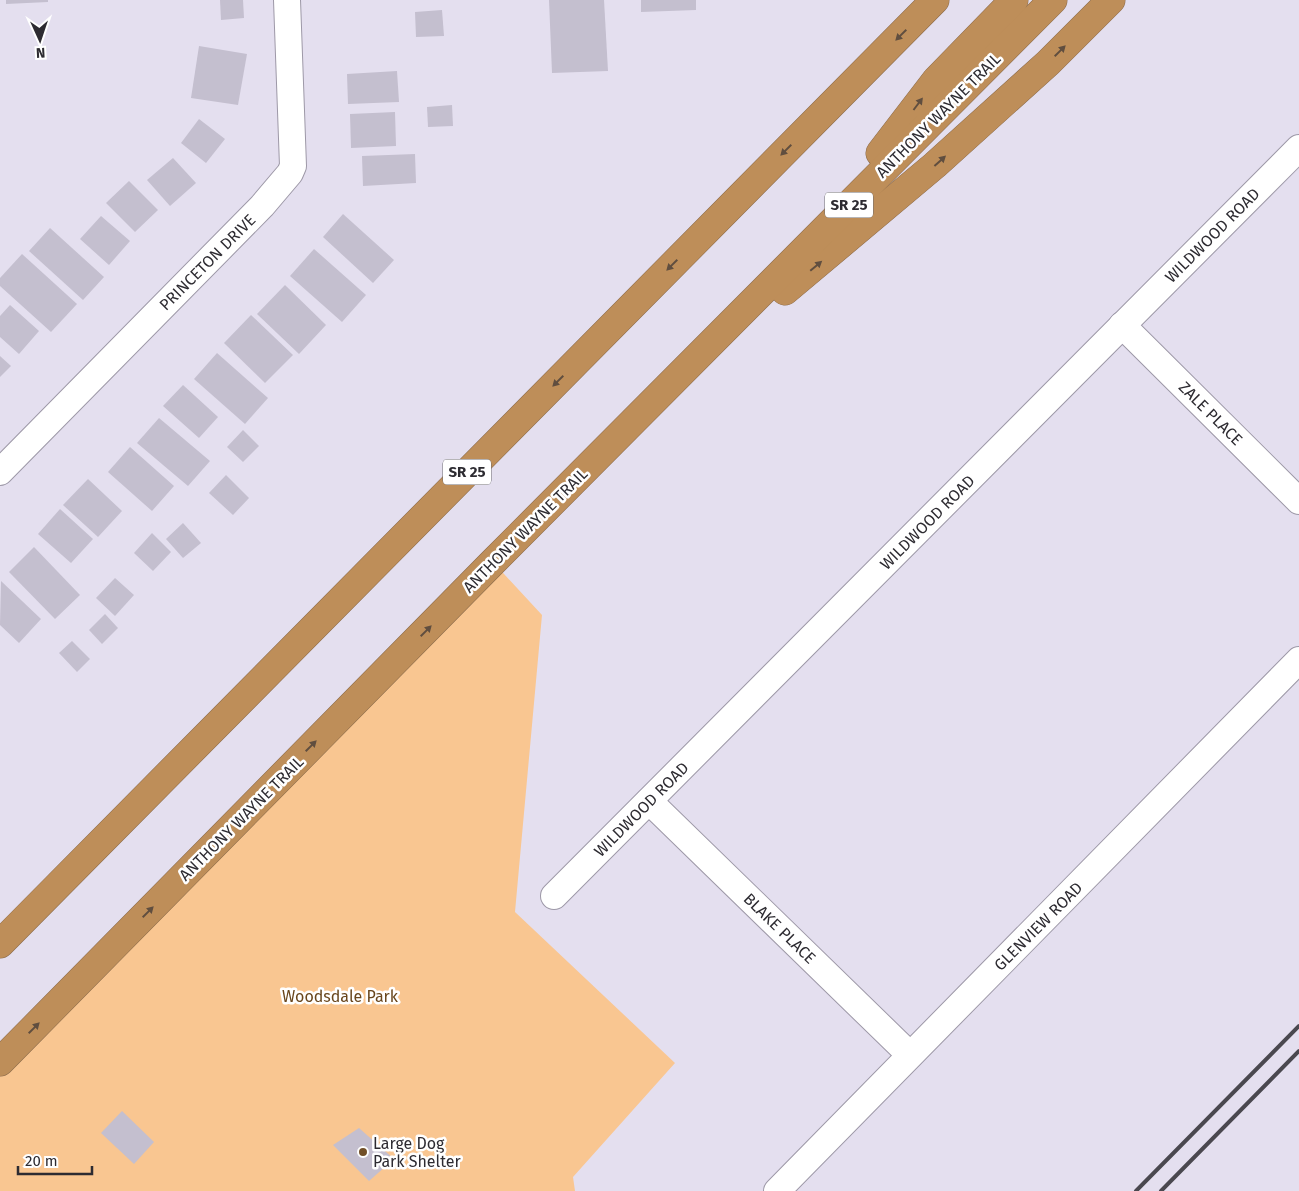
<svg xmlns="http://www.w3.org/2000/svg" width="1299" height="1191" font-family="'Fira Sans',sans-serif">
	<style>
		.green { fill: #f9c691 }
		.building { fill: #c4bfcf }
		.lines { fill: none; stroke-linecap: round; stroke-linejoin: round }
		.minor-casing { stroke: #9d98a7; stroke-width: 28 }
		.highway-casing { stroke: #8b6b4b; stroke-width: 29 }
		.minor { stroke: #fff; stroke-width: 26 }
		.highway { stroke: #be8e59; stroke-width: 28 }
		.rail { stroke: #4a484f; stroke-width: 4 }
		.oneway { fill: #604e3f }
		.poi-dot { fill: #714f27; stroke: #fff; stroke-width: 2 }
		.labels { text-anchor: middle; stroke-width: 5; stroke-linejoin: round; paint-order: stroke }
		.shield { fill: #fff; stroke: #6c6b6f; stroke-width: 1 }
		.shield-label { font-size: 15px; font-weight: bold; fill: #2d2b31 }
		.street-label { font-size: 16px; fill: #2d2b31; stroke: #fff }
		.park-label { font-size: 16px; fill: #69461c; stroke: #fff }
		.poi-label { font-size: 16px; fill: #2d2b31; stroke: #fff; text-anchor: start }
	</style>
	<rect width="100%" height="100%" fill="#e4dfef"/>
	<polygon class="green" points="493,562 542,615 515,912 675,1063 573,1177 575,1191 0,1191 0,1061"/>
	<g class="building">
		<polygon points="6,0 48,0 48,2 6,4"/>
		<polygon points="220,0 243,0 244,18 221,20"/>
		<polygon points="549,0 604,0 608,71 552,73"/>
		<polygon points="641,0 696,0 696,10 641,12"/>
		<polygon points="442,10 444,36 416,37 415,12"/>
		<polygon points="199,46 247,54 238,105 191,98"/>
		<polygon points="397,71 399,102 348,104 347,74"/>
		<polygon points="452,105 453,126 428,127 427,107"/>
		<polygon points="395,112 396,146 351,148 350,114"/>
		<polygon points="199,119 225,139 206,163 181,143"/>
		<polygon points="415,154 416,183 363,186 362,156"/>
		<polygon points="173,158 196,183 170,206 147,180"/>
		<polygon points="129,181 158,210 135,232 106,203"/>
		<polygon points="343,214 394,260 373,283 323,237"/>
		<polygon points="101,216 130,241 109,265 80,239"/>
		<polygon points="50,228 104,277 83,300 29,251"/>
		<polygon points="314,249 366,295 342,322 290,276"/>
		<polygon points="22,254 77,304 51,332 0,286 0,278"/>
		<polygon points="285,285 326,325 299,354 257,314"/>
		<polygon points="10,305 39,331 19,354 0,337 0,316"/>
		<polygon points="251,315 293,355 265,383 224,343"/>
		<polygon points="217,353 268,398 245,424 194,379"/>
		<polygon points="0,356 11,366 0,377"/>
		<polygon points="183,385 218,417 199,438 163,406"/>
		<polygon points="159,418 210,461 188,486 137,443"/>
		<polygon points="243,430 259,446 243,462 227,447"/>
		<polygon points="130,447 174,486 152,511 108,472"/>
		<polygon points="226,475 249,498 233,515 209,493"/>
		<polygon points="88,479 122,511 98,537 63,505"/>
		<polygon points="60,509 93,539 71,563 38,534"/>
		<polygon points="183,523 201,543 183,558 166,539"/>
		<polygon points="152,533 171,552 153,571 134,553"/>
		<polygon points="34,547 80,595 55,619 9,572"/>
		<polygon points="115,578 134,595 115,616 96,598"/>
		<polygon points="1,581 41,619 19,643 0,625"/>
		<polygon points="105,614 118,628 102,644 89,630"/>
		<polygon points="72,641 90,659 77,672 59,653"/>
		<polygon points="122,1111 154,1142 134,1164 101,1133"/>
		<polygon points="359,1128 394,1159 369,1181 333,1145"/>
	</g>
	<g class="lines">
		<g class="minor-casing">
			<g id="minor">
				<polyline points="1122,325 1299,501"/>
				<polyline points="0,472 262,206 290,173 293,166 287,0"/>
				<polyline points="649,801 910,1055"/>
				<polyline points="554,896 1299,148"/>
				<polyline points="777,1191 1299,660"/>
			</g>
		</g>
		<g class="highway-casing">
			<g id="highway">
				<polyline points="880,153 936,80 1014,0"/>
				<polyline points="785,291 935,165 1048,63 1111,0"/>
				<polyline points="0,944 935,0"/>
				<polyline points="0,1062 493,562 1053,0"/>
			</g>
		</g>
		<use href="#minor" class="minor"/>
		<use href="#highway" class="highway"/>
		<g class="rail">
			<polyline points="1136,1191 1299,1026"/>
			<polyline points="1161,1191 1299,1051"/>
		</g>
	</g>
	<defs><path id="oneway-solid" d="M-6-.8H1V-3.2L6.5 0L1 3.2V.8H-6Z" transform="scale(1.25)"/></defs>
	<g class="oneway">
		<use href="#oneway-solid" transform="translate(901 35) rotate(135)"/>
		<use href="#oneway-solid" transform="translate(1060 51) rotate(-45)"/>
		<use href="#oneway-solid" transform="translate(918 104) rotate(-53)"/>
		<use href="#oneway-solid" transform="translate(786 150) rotate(135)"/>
		<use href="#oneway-solid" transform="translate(940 161) rotate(-42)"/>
		<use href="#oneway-solid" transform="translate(672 265) rotate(135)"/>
		<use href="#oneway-solid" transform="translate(816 266) rotate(-40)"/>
		<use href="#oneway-solid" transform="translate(558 381) rotate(135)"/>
		<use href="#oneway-solid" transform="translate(426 631) rotate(-45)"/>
		<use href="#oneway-solid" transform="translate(311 746) rotate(-45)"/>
		<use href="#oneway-solid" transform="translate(148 912) rotate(-45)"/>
		<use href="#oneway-solid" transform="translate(34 1028) rotate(-45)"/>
	</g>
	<circle class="poi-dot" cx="363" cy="1152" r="5"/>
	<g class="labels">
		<g class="shield">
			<rect x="825" y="192.5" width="48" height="25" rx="4"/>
			<rect x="443" y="459.5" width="48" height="25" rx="4"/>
		</g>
		<g class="shield-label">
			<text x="849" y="210">SR 25</text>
			<text x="467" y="477">SR 25</text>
		</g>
		<g class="street-label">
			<text transform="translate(938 115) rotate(-45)" y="6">ANTHONY WAYNE TRAIL</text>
			<text transform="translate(1212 235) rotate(-45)" y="6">WILDWOOD ROAD</text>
			<text transform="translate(207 262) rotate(-45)" y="6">PRINCETON DRIVE</text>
			<text transform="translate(1211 413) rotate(45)" y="6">ZALE PLACE</text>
			<text transform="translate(927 522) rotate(-45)" y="6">WILDWOOD ROAD</text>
			<text transform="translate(525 530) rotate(-45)" y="6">ANTHONY WAYNE TRAIL</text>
			<text transform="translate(641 809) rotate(-45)" y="6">WILDWOOD ROAD</text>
			<text transform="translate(241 818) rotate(-45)" y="6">ANTHONY WAYNE TRAIL</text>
			<text transform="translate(1038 926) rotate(-45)" y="6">GLENVIEW ROAD</text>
			<text transform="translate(780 928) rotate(44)" y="6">BLAKE PLACE</text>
		</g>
		<g class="park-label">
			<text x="340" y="1002">Woodsdale Park</text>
		</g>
		<g class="poi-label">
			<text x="373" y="1149">Large Dog<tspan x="373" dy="18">Park Shelter</tspan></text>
		</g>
	</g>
	<g transform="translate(40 40) rotate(177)" stroke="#ffffff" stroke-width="4" paint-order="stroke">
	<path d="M0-4L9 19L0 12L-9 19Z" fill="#2d2b31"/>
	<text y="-8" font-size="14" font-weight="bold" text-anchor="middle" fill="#2d2b31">N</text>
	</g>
	<path d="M18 1166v8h74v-8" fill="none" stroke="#2d2b31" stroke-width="2.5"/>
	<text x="25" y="1166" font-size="15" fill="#2d2b31" stroke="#ffffff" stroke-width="4" paint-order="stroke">20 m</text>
</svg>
